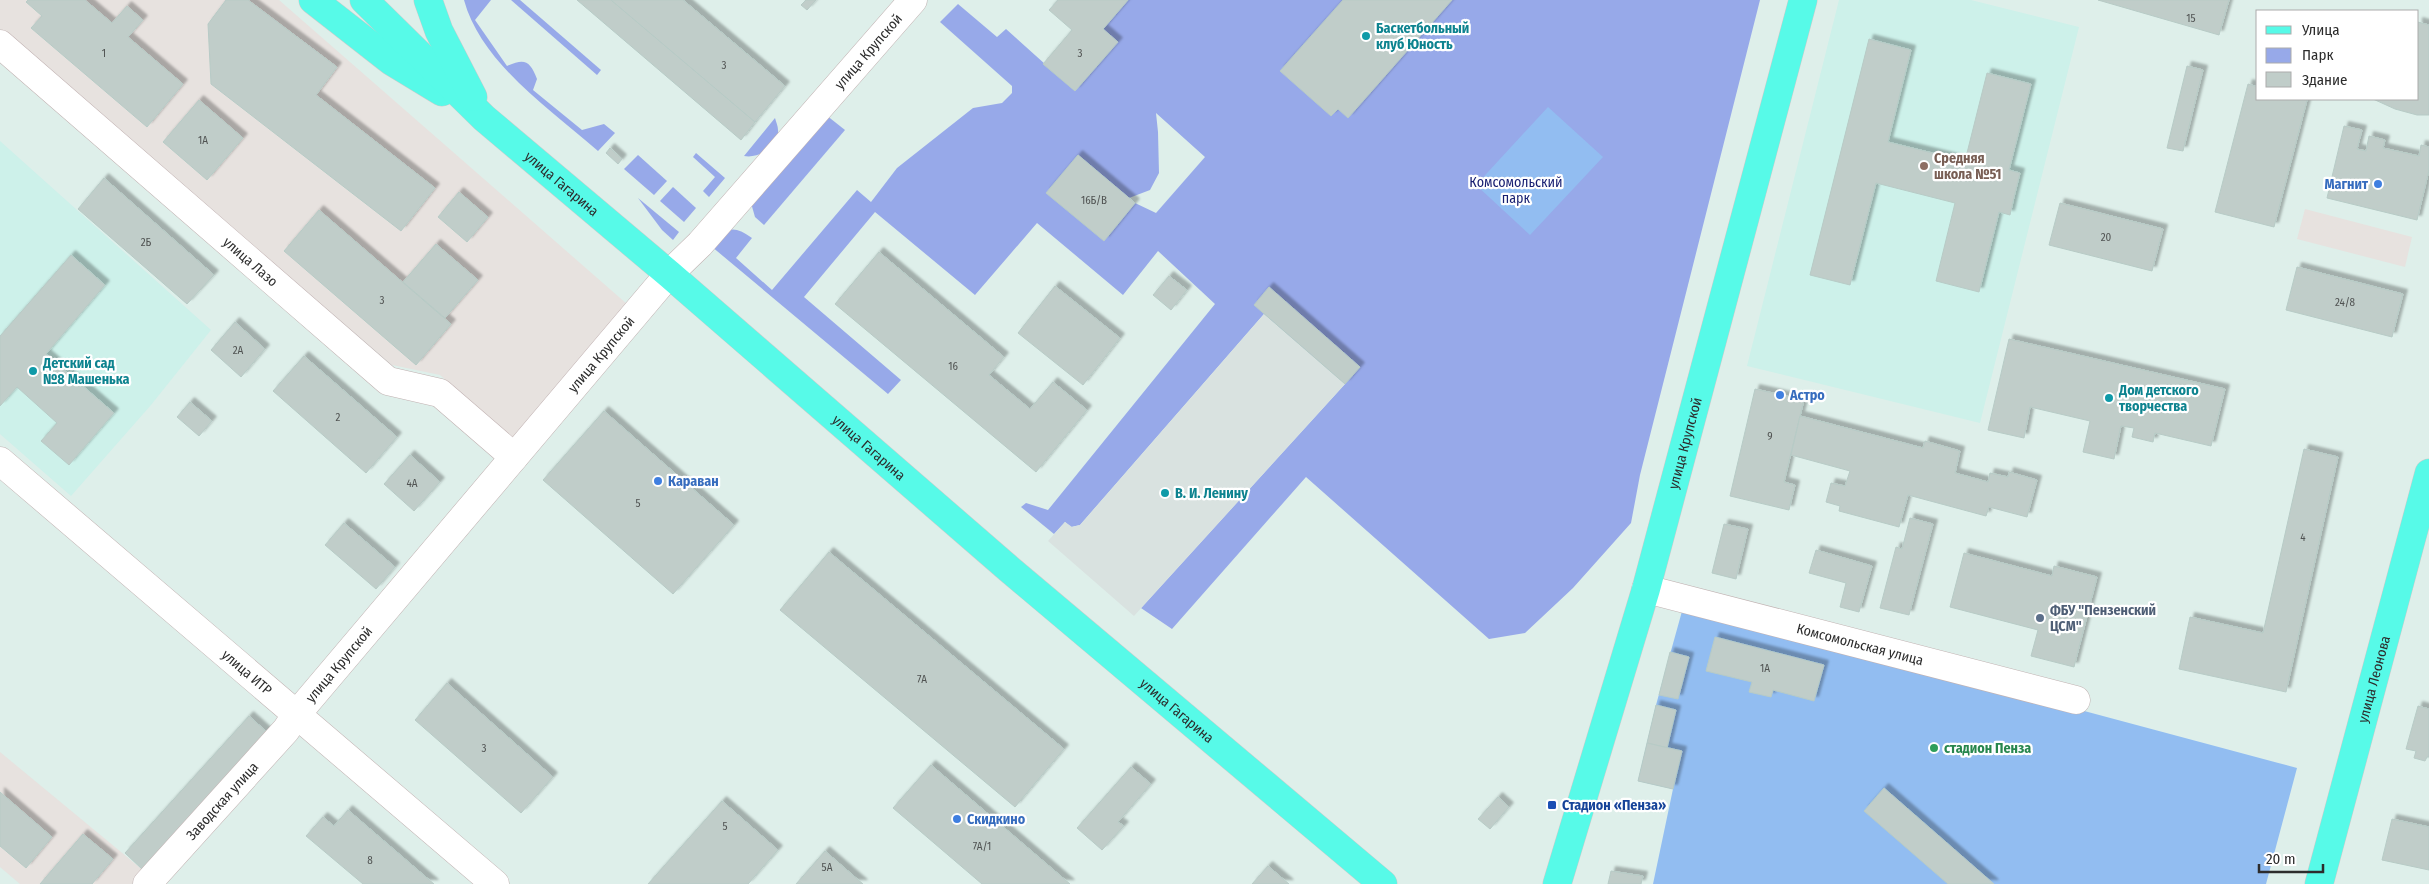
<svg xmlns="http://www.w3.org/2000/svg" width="2429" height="884" font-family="'Fira Sans Condensed',sans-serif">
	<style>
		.industrial { fill: #e7e2df }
		.education { fill: #cdf1ea }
		.green { fill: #97a9e9; fill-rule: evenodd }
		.pitch { fill: #92bdf1 }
		.plaza { fill: #d9e2e0 }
		.building { fill: #c0cdc9; stroke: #b7cbc6; filter: url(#shadow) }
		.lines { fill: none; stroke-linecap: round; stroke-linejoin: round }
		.minor-casing { stroke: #c1b2b2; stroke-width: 29 }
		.major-casing { stroke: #ccc; stroke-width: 29 }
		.minor { stroke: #fff; stroke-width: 28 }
		.major { stroke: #57fae8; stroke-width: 28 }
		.culture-dot { fill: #0f9aa8; stroke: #fff; stroke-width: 2 }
		.education-dot { fill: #8d6e63; stroke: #fff; stroke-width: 2 }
		.shop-dot { fill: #3f7fe0; stroke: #fff; stroke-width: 2 }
		.service-dot { fill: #5c6f8a; stroke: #fff; stroke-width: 2 }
		.leisure-dot { fill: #2e9e5b; stroke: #fff; stroke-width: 2 }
		.transit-dot { fill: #1a4fb4; stroke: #fff; stroke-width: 2 }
		.labels { text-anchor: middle; stroke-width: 4.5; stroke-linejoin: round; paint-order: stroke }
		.number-label { font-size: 11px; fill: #515453 }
		.culture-label { font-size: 14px; font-weight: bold; fill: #0d838f; stroke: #fff; text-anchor: start }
		.street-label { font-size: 14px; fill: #2c2c2c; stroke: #fff }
		.education-label { font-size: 14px; font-weight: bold; fill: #785e54; stroke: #fff; text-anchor: start }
		.park-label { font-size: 14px; fill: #161d70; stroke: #fff }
		.shop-label { font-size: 14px; font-weight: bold; fill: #366cbe; stroke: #fff; text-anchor: start }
		.service-label { font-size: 14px; font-weight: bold; fill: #4e5e75; stroke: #fff; text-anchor: start }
		.leisure-label { font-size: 14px; font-weight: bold; fill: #27864d; stroke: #fff; text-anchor: start }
		.transit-label { font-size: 14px; font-weight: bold; fill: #164399; stroke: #fff; text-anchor: start }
	</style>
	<defs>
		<filter id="shadow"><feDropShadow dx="4.5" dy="-4.5" stdDeviation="1" flood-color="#0004"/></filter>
	</defs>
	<rect width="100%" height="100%" fill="#deefea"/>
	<g class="industrial">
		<polygon points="0,0 279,0 627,304 512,438 440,375 392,365 0,29"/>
		<polygon points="2305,209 2412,237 2405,267 2297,239"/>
		<polygon points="0,752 144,871 132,884 20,884 0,867"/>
	</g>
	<g class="education">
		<polygon points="1839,0 1971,0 2079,27 1980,423 1747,366"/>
		<polygon points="0,141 211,330 151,405 71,496 0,434"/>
	</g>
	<g class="green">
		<path d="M 464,0 L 491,0 L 475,20 L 507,66 C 525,58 530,61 537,79 L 533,90 L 582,130 L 604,124 L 615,133 L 598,151 C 551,110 481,63 464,0 Z"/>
		<polygon points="511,0 520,0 601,70 597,75"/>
		<path d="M 1128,0 L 1760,0 L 1640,475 L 1631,523 L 1573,588 L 1525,633 L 1489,639 L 1306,477 L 1172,629 L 1141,608 L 1345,384 L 1264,314 L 1080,525 L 1071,527 L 1065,522 L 1054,534 L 1021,507 L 1026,503 L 1048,510 L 1215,304 L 1158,251 L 1123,295 L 1037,223 L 975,295 L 875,212 L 804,297 L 901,380 L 888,394 L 711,246 C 726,228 732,224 752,238 L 736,258 L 772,290 L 857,190 L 871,202 L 897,168 L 973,108 L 1002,103 L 1012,93 L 1012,86 L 940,22 L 958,4 L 997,37 L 1006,29 L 1075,91 L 1117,42 L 1103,29 ZM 1156,113 L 1205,157 L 1156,213 L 1135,203 L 1104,240 L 1047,193 L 1078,155 L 1129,198 L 1150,190 L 1159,173 L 1158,132 Z"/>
		<polygon points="826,115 845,130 764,225 755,217 751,203"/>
		<path d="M 775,118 C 776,122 778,126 778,130 C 780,147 758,159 744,156 Z"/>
		<polygon points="696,153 725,178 709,197 703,191 715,177 693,157"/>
		<polygon points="638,155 667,181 654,195 624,169"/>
		<polygon points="673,187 696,208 684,222 660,201"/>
		<polygon points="638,198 679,232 673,240 662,230"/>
	</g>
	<g class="pitch">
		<polygon points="1548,107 1603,157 1530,235 1476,185"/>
		<polygon points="1684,604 2297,768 2266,884 1653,884 1673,789 1638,781 1656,705"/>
	</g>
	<polygon class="plaza" points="1264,314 1345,384 1134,616 1048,541 1065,522 1072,527 1080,525"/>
	<g class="building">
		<polygon points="28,0 85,0 112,23 127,6 143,20 128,37 183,84 147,127 31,28 42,16 26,2"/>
		<polygon points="226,0 248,0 337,67 316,95 435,188 401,231 211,84 208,24"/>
		<polygon points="577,0 611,0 755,122 741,140"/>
		<polygon points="611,0 683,0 785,86 755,122"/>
		<polygon points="806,0 816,0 807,10 801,5"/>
		<polygon points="1058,0 1128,0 1103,29 1118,42 1075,91 1043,64 1072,30 1049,10"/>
		<polygon points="1343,0 1452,0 1348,118 1338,109 1331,116 1280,71"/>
		<polygon points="2098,0 2229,0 2219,35"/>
		<polygon points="2418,22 2429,25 2429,115 2417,115 2395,109 2373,99 2418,99"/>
		<polygon points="1869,39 1911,50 1888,142 1965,161 1987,73 2031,84 2009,170 2020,173 2014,197 2010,215 1999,212 1979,292 1936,281 1955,203 1876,183 1850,285 1810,275"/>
		<polygon points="2187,66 2203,70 2183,151 2167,148"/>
		<polygon points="2248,84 2258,87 2258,99 2307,100 2274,227 2215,212"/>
		<polygon points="199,100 243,138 207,180 163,142"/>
		<polygon points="2344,126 2362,130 2357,149 2366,151 2369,136 2385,140 2383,148 2419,156 2421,145 2429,147 2429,170 2417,220 2327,198"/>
		<polygon points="610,148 622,159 618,164 606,153"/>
		<polygon points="1078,155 1135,203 1104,241 1046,193"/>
		<polygon points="104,178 214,275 187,304 78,209"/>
		<polygon points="459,192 488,217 467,242 438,217"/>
		<polygon points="2060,203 2163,229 2152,271 2049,245"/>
		<polygon points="319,210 451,324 416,365 284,251"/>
		<polygon points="436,244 478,280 445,318 403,282"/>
		<polygon points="879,252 1004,357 989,375 1030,409 1053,382 1087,410 1036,472 835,304"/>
		<polygon points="71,255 105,285 46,354 114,413 69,465 41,441 57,423 17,387 0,406 0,336"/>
		<polygon points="2297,267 2403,294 2392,337 2286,310"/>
		<polygon points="1169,276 1187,290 1171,310 1153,295"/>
		<polygon points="1055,286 1120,338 1083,385 1018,333"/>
		<polygon points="1269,287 1360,367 1345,384 1254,305"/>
		<polygon points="235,322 265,349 241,377 211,350"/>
		<polygon points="2009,339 2225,389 2211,446 2155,433 2153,442 2132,437 2134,428 2121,426 2114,459 2083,452 2090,421 2030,407 2024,438 1988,430"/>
		<polygon points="304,356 397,437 366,473 273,391"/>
		<polygon points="1755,389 1804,400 1784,482 1795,485 1789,510 1730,496"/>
		<polygon points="190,402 212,421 199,436 177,417"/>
		<polygon points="604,411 734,525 673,594 543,480"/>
		<polygon points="1800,416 1923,448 1925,441 1960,451 1955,473 1988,482 1990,473 2008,477 2009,472 2037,480 2027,517 1989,507 1986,516 1908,495 1899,527 1839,511 1840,506 1826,502 1831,483 1845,486 1850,471 1791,455"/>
		<polygon points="2304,449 2338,457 2286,692 2179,669 2190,617 2263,633"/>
		<polygon points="410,455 440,482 414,511 384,484"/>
		<polygon points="1910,518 1933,524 1909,615 1880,608 1896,547 1902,549"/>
		<polygon points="344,523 395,567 376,589 325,545"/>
		<polygon points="1724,524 1748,529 1736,579 1712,573"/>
		<polygon points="1816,550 1872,566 1859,612 1840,607 1846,583 1809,573"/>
		<polygon points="829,552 1064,749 1015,807 780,610"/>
		<polygon points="1964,553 2052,576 2054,566 2097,577 2074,667 2031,656 2038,630 1950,607"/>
		<polygon points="1715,637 1824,665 1814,701 1773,690 1771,697 1749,692 1752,682 1706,671"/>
		<polygon points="1670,652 1689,657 1678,699 1659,695"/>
		<polygon points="447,683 553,777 521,813 415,720"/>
		<polygon points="1656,705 1676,710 1667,748 1647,743"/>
		<polygon points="2418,706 2429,709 2429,757 2427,757 2425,761 2414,758 2416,751 2406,749"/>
		<polygon points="249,716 268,733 144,871 125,853"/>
		<polygon points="1647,743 1682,751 1673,789 1638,781"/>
		<polygon points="931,765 1070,884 982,884 893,808"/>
		<polygon points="1131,767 1151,784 1118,822 1124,826 1102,850 1077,828"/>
		<polygon points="1884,788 1994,884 1948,884 1864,811"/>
		<polygon points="0,792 52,837 26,868 0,846"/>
		<polygon points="1498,797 1509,807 1490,829 1478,819"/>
		<polygon points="722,801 778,850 748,884 648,884"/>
		<polygon points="348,810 434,884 363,884 306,836 323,817 334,826"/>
		<polygon points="2392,819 2429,827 2429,870 2382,860"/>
		<polygon points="83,834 113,859 92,884 40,884"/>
		<polygon points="825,851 863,884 796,884"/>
		<polygon points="1268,866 1289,884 1252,884"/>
		<polygon points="1611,871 1643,876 1641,884 1608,884"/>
	</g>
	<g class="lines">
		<g class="minor-casing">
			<g id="minor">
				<path id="s1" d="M 0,44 L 388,381 L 440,393 L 514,457"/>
				<path id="s2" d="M 0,461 L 495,884"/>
				<path id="s3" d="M 1646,589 L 2076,700"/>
				<path id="s4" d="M 147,884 L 286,730 L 296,715 L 669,274 L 700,244 L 913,0"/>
			</g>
		</g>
		<g class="major-casing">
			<g id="major">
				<polyline points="313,0 391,61 442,92"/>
				<path id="s5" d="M 364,0 L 484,118 L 669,274 L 1009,569 L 1383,884"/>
				<polyline points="428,0 439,31 473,97"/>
				<path id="s6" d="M 1557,884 L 1646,589 L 1803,0"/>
				<path id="s7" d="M 2319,884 L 2429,473"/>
			</g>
		</g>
		<use href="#minor" class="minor"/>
		<use href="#major" class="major"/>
	</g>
	<g class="culture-dot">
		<circle cx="1366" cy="36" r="5"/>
		<circle cx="33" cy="371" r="5"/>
		<circle cx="2109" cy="398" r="5"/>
		<circle cx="1165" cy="493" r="5"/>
	</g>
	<circle class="education-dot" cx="1924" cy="166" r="5"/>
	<g class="shop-dot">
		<circle cx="2378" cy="184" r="5"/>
		<circle cx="1780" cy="395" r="5"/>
		<circle cx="658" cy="481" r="5"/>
		<circle cx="957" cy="819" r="5"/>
	</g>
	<circle class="service-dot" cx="2040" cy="618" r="5"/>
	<circle class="leisure-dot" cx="1934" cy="748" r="5"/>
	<rect class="transit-dot" x="1547" y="800" width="10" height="10" rx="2.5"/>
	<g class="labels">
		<g class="number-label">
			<text x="2191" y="22">15</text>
			<text x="104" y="57">1</text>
			<text x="1080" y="57">3</text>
			<text x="724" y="69">3</text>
			<text x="203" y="144">1А</text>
			<text x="1094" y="204">16Б/В</text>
			<text x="2106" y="241">20</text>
			<text x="146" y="246">2Б</text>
			<text x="382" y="304">3</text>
			<text x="2345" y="306">24/8</text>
			<text x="238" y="354">2А</text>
			<text x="953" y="370">16</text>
			<text x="338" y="421">2</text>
			<text x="1770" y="440">9</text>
			<text x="412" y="487">4А</text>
			<text x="638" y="507">5</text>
			<text x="2303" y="541">4</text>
			<text x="1765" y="672">1А</text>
			<text x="922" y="683">7А</text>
			<text x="484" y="752">3</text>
			<text x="725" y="830">5</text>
			<text x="982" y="850">7A/1</text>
			<text x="370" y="864">8</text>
			<text x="827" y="871">5А</text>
		</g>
		<g class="culture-label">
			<text x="1376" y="33">Баскетбольный<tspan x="1376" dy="16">клуб Юность</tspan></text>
			<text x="43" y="368">Детский сад<tspan x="43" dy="16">№8 Машенька</tspan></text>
			<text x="2119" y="395">Дом детского<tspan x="2119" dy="16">творчества</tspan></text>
			<text x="1175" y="498">В. И. Ленину</text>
		</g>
		<g class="street-label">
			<text dy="5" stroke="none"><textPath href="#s4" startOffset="1102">улица Крупской</textPath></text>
			<text dy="5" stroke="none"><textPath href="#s5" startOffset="270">улица Гагарина</textPath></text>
			<text dy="5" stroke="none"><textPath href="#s1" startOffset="332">улица Лазо</textPath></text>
			<text dy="5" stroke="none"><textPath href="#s4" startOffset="698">улица Крупской</textPath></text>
			<text dy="5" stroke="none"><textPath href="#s6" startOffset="459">улица Крупской</textPath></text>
			<text dy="5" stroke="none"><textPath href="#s5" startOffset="675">улица Гагарина</textPath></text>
			<text dy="5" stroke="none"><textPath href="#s3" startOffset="221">Комсомольская улица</textPath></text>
			<text dy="5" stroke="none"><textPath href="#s4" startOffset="292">улица Крупской</textPath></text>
			<text dy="5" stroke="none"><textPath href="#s2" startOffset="325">улица ИТР</textPath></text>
			<text dy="5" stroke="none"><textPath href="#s7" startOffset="212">улица Леонова</textPath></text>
			<text dy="5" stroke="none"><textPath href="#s5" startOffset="1080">улица Гагарина</textPath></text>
			<text dy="5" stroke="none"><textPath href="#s4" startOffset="112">Заводская улица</textPath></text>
		</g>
		<g class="education-label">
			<text x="1934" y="163">Средняя<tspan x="1934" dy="16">школа №51</tspan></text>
		</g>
		<g class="park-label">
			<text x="1516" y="187">Комсомольский<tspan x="1516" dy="16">парк</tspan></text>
		</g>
		<g class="shop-label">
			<text x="2368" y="189" text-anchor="end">Магнит</text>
			<text x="1790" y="400">Астро</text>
			<text x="668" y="486">Караван</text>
			<text x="967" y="824">Скидкино</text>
		</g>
		<g class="service-label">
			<text x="2050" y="615">ФБУ "Пензенский<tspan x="2050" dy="16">ЦСМ"</tspan></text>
		</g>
		<g class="leisure-label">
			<text x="1944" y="753">стадион Пенза</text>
		</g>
		<g class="transit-label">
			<text x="1562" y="810">Стадион «Пенза»</text>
		</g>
	</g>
	<rect x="2256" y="10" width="162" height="90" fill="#ffffff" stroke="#ababab"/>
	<rect x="2266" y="26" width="25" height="8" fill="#57fae8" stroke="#ababab"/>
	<text x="2302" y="35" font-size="15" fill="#2c2c2c">Улица</text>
	<rect x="2266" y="48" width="25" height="15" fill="#97a9e9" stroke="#ababab"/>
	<text x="2302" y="60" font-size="15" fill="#2c2c2c">Парк</text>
	<rect x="2266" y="72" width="25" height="15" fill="#c0cdc9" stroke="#ababab"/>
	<text x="2302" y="85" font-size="15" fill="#2c2c2c">Здание</text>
	<path d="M2259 864v8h64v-8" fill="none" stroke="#2c2c2c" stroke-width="2.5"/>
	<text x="2266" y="864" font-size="15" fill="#2c2c2c" stroke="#ffffff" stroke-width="4" paint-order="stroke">20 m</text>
</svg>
